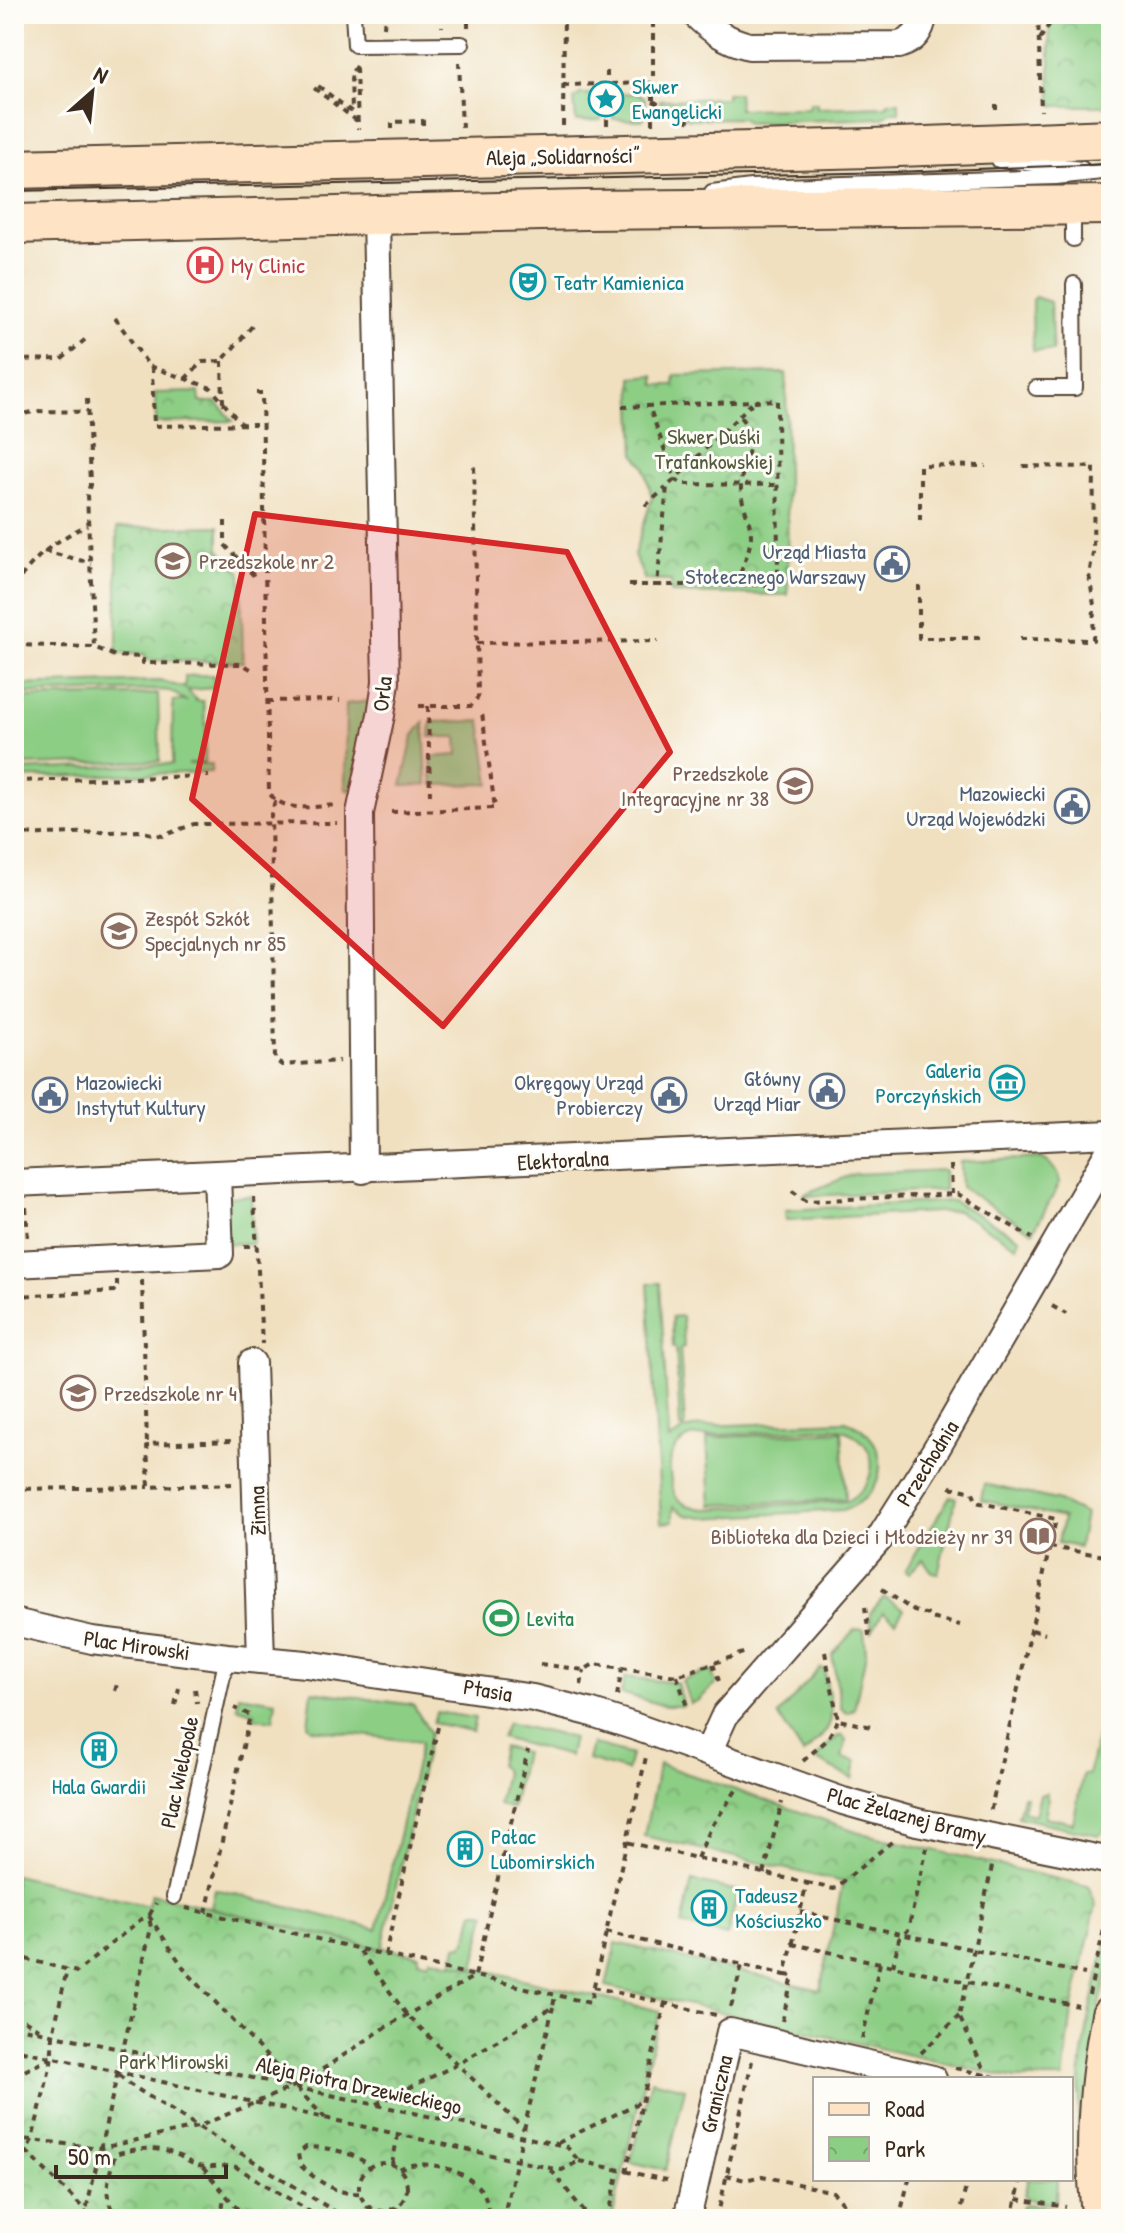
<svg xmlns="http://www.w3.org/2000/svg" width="1125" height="2233" font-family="'Patrick Hand',sans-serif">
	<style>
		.green { fill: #8dce85; stroke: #647c52; stroke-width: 2; fill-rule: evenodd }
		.park { fill: url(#park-crowns); stroke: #647c52; stroke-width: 2 }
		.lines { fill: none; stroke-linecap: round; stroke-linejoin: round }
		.lane-casing { stroke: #564536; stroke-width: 18 }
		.street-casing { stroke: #564536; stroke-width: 30 }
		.secondary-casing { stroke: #564536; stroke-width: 42 }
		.path { stroke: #564536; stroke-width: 4; stroke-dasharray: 6 6; stroke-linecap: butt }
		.lane { stroke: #fff; stroke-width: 14 }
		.street { stroke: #fff; stroke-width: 26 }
		.secondary { stroke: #fee4c5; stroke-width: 38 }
		.tram { stroke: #3b2a1e; stroke-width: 2 }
		.marked { fill: #d62828; fill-opacity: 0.2; stroke: #d62828; stroke-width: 6; stroke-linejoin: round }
		.labels { text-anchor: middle; stroke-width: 6; stroke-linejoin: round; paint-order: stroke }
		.culture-label { font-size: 22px; fill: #0d838f; stroke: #fdfcf7; text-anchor: start }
		.street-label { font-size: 22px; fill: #3b2a1e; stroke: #fdfcf7 }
		.health-label { font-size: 22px; fill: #be3a42; stroke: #fdfcf7; text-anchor: start }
		.park-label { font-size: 22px; fill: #545b3d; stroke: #fdfcf7 }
		.service-label { font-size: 22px; fill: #4e5e75; stroke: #fdfcf7; text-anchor: end }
		.education-label { font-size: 22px; fill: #785e54; stroke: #fdfcf7; text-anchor: start }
		.leisure-label { font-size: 22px; fill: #27864d; stroke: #fdfcf7; text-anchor: start }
	</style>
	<defs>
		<pattern id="park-crowns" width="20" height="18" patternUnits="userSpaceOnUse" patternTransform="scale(2)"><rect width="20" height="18" fill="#8dce85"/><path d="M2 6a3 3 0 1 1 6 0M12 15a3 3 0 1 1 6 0" fill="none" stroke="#74a76c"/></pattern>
	</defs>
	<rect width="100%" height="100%" fill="#fdfcf7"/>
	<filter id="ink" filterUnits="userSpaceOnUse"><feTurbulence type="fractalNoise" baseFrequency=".0125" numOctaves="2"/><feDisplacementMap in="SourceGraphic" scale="16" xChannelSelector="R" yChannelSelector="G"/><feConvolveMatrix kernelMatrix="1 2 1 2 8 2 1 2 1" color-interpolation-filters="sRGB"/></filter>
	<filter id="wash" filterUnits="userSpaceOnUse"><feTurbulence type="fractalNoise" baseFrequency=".006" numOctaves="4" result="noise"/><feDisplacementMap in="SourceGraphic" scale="32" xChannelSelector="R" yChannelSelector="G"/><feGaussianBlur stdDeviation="1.8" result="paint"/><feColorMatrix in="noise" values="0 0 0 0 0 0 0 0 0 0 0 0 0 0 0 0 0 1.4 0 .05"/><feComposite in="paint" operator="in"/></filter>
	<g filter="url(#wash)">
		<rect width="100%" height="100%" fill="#f0e0c0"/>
		<g class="green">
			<polygon points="617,93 639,94 645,98 645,117 642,120 613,119 613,99"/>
			<polygon points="726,93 738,93 739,109 809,108 810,103 817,103 817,108 887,106 888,102 899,102 899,112 891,112 882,118 747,123 742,118 689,119 660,103 660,100 726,98"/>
			<polygon points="580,94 598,94 601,98 601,120 576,121 574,99"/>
			<polygon points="1035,297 1050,302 1053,351 1033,351 1032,300"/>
			<polygon points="213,675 214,688 187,690 197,701 203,701 206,727 205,762 188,764 212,764 211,772 14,778 14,735 16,770 172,764 173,701 186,701 170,691 159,690 14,694 14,685 160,681 185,688 185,676"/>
			<polygon points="158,694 160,761 24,765 23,698"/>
			<polygon points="372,701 350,791 345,789 346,704"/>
			<polygon points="1111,718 1111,773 1104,773 1099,719"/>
			<polygon points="481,721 490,784 433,785 431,757 458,755 457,737 430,737 431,722"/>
			<polygon points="424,722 427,785 402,786 413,737"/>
			<path d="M 1040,1158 C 1050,1161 1058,1172 1060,1183 L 1033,1232 L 961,1187 L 960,1162 Z"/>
			<polygon points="944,1170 944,1190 805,1196 804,1194 854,1174"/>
			<polygon points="251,1196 253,1243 226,1244 224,1197"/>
			<polygon points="953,1201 1020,1238 1017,1246 957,1211 786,1220 785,1210"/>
			<path d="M 648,1283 L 660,1283 L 669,1440 L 684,1430 L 701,1426 L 846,1421 C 894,1438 890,1496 843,1510 L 703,1518 L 686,1515 L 673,1507 L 673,1522 L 661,1523 ZM 833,1428 C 876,1433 886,1479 848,1501 L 705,1509 C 678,1506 672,1498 670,1473 C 669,1454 673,1446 690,1437 Z"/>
			<polygon points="682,1316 684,1347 680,1348 685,1427 680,1428 676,1348 673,1347 672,1317"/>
			<polygon points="842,1431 846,1499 711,1505 707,1438"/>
			<polygon points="984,1484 1056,1500 1085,1514 1079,1547 1058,1543 1063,1518 981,1500"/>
			<polygon points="950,1496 956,1498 938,1573 932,1572 923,1559 909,1573 905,1571"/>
			<polygon points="884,1597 904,1609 896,1621 883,1612 872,1631 870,1613"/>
			<polygon points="862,1629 864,1630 866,1653 854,1710 846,1713 841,1708 832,1655 854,1630"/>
			<path d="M 820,1668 L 824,1669 C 832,1715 842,1722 803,1754 L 778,1715 Z"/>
			<polygon points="708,1671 712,1672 716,1684 699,1700 690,1704 682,1680"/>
			<polygon points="1111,1673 1111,1806 1106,1830 1098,1835 1018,1817 1023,1796 1026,1797 1023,1812 1035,1815 1040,1795 1046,1793 1048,1800 1045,1817 1073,1823 1083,1774 1088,1775"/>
			<polygon points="625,1677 677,1683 683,1706 665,1706 621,1693"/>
			<polygon points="312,1691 413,1705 430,1733 382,1949 211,1908 215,1889 377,1929 421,1742 312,1729 308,1725"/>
			<polygon points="239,1695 276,1701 273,1720 254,1718 255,1713 237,1707"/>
			<polygon points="436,1712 475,1718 472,1731 433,1723"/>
			<polygon points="507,1723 573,1738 569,1756 501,1738"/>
			<path d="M 839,1736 L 843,1736 L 846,1741 L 842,1758 L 856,1761 L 853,1779 L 815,1759 C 823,1752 830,1740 839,1736 Z"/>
			<polygon points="592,1744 631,1755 627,1771 588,1760"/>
			<polygon points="503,1747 524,1752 512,1808 498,1805 505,1772 499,1765"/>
			<polygon points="692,1881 738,1891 727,1936 682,1925"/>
			<polygon points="474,1911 486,1913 474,1968 453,1963 457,1946 463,1945 467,1940"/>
			<path d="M 1111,1923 L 1111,1959 L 1100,2004 L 1087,2219 L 1080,2219 C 1078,2169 1076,2119 1081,2070 C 1087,2020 1099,1972 1111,1923 Z"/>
			<polygon points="651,2080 685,2088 666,2170 630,2162"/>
			<polygon points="1028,2179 1057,2179 1056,2200 1053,2203 1028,2199 1024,2196"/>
			<path d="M 1026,2204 C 1040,2206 1058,2204 1062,2219 L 1020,2219 L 1022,2206 Z"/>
		</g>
		<g class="park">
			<polygon points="1049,14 1111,14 1111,106 1055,106 1051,104"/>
			<polygon points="786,373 788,595 671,593 671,581 645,580 634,555 652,498 644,466 635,454 632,377 654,375 655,385 674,385 675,375"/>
			<polygon points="199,392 200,402 217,402 233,421 156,423 155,393"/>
			<polygon points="219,526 219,549 241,573 243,662 146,660 145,654 117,654 117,528"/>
			<polygon points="659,1764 865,1834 1088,1886 1096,1905 1072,2011 1063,2079 1015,2079 606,1986 616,1943 820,1990 843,1882 644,1836"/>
			<polygon points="14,1875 148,1906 151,1894 381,1949 382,1947 419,1955 418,1960 429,1963 431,1958 660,2011 612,2219 14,2219 14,2167 17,2152 14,2151"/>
		</g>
	</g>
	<g filter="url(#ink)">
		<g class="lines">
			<g class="lane-casing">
				<g id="lane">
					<polyline points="353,14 355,45 462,44"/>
					<polyline points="999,160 1082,169"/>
					<polyline points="712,192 751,187 1056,177 1111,171"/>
					<polyline points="1073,208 1073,239"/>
					<polyline points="1036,388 1075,388 1074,284"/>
					<polyline points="174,1897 227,1657"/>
				</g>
			</g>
			<g class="street-casing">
				<g id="street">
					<path d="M 695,14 C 712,31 726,40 749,46 L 899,45 C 915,40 921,31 924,14"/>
					<polyline points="363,1170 360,813 381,715 386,682 376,216"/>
					<polyline points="14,1183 1111,1134"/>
					<polyline points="14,1264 220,1254 217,1175"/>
					<polyline points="252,1363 261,1660"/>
					<polyline points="14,1622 92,1640 227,1657 306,1664 533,1698 589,1712 636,1727 843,1801 917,1822 1111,1861"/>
					<polyline points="708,1752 725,1715 880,1538 935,1451 1111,1148"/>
					<polyline points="687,2219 730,2032 933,2079"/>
				</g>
			</g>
			<g class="secondary-casing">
				<g id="secondary">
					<polyline points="14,169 871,148 1111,139"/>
					<polyline points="14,224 585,210 1111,205"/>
					<path d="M 1102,2219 C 1092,2151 1098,2082 1111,2015"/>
				</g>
			</g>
			<g class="path">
				<polyline points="442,14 442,27"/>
				<polyline points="1038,14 1041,111"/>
				<polyline points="384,27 385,14"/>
				<polyline points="468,27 468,14"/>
				<polyline points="1040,39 1056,14"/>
				<polyline points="459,62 462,128"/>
				<polyline points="356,66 351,74 352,112 317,85 314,88 357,121"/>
				<polyline points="356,68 358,129"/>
				<polyline points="563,85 652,83"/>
				<polyline points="653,101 690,122"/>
				<polyline points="996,104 996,114"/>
				<polyline points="653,124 653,14"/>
				<polyline points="607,125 607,69"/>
				<polyline points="563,126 564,14"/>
				<polyline points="392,129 392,122 423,121 423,128"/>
				<polyline points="115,318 149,366 211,388 242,425"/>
				<polyline points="14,360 62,359 87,338"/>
				<polyline points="222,361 223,403"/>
				<polyline points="152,367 154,426 256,424"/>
				<polyline points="185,379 202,362 222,361 254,324"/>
				<path d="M 256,393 L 262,393 L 269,793 C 285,814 315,806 338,805"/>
				<polyline points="87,399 90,485 87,495 94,647"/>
				<polyline points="752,403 675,479 681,484 778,485"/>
				<polyline points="622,407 777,400 778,585 657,585 667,487 675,479 649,406"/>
				<polyline points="14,416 37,411 88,412"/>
				<polyline points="645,506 666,488"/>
				<polyline points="920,520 920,465 986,466"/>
				<polyline points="225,521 225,545 257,579"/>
				<polyline points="44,551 91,563"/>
				<path d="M 737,584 C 741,569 750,552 751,536 C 751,519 740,503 741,486 C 741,457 763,441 739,416"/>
				<polyline points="629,585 657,585"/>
				<polyline points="919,585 919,638 985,638"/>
				<path d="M 14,587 C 33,557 55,541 87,525"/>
				<polyline points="1020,639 1093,640 1094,605 1089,575 1093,553 1094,467 1020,466"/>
				<polyline points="477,643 658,641"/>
				<polyline points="14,645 94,647 115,656 143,657 143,663 242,664 254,671"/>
				<polyline points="267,701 340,700"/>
				<polyline points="419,706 471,706 478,697 474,466"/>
				<polyline points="428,706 430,795"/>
				<polyline points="14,781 209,776"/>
				<polyline points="275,801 271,814 275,1060 282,1065 340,1061"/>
				<polyline points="391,812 495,808 482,713"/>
				<polyline points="14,835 138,831 162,836 194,824 337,823"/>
				<polyline points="951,1165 952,1194"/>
				<polyline points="792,1191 806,1201 958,1194 1032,1238"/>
				<polyline points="254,1197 262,1344"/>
				<polyline points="26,1207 28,1242"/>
				<polyline points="244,1246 257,1246"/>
				<polyline points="142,1280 147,1444"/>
				<polyline points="14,1296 117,1291 117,1280"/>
				<polyline points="1052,1306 1066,1314"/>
				<polyline points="232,1484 149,1487 147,1444 232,1441"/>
				<polyline points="950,1487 973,1492 976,1502 1056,1519 990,1813"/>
				<polyline points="14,1489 149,1487"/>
				<polyline points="1050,1547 1111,1557"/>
				<polyline points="882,1589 914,1611 929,1615 931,1618 960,1625"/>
				<polyline points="865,1607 870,1642"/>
				<polyline points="1032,1630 1045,1634"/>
				<polyline points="825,1652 838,1720 876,1728"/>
				<polyline points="540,1664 584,1670 594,1664 677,1676 746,1652"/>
				<polyline points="713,1664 720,1684"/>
				<polyline points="677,1676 688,1710"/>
				<polyline points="581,1685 584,1670"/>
				<polyline points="195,1689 197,1703"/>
				<polyline points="115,1691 118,1681"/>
				<polyline points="617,1696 622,1668"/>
				<polyline points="175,1705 179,1688"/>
				<polyline points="803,1761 827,1740 838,1720"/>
				<polyline points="697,1858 712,1826 737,1789"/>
				<polyline points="764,1874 782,1802"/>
				<polyline points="807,1883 834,1889 894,1840"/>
				<polyline points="186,1908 590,2003 646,1757"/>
				<polyline points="800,1912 1085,1974"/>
				<polyline points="206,1913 250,1715 234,1708"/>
				<polyline points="606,1932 785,1975 807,1883 626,1842"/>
				<polyline points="792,1944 1078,2006"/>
				<polyline points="360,1951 407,2015 524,2129"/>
				<polyline points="385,1955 438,1727"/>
				<polyline points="14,1956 77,1972 140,1920 149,1916 185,1970 325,2118"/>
				<polyline points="893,1966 899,1939 908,1930 927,1848"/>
				<polyline points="593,1987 716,2015"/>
				<polyline points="1089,1995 1111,1899"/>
				<polyline points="731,2007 742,1965"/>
				<polyline points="14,2014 39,2029"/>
				<polyline points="782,2021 793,1976 785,1975"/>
				<polyline points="14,2026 556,2144 567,2147 579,2161 562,2170 550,2168 14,2049"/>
				<polyline points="862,2039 880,1963"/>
				<polyline points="921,2053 959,2016"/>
				<polyline points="955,2068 1003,2079"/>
				<polyline points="119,2075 129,2084 347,2219"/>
				<polyline points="14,2076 51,2058"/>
				<polyline points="983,2079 985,2072 959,2016 993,1862"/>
				<polyline points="376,2104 458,2064 553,2007 555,1995"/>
				<polyline points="524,2129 553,2007"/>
				<polyline points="14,2138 101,2148 197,2127 302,2083 386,2027 475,1976 528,1750"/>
				<polyline points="558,2143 642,2101"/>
				<polyline points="26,2151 86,2211"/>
				<polyline points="579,2161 670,2181"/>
				<circle cx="383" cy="2187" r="24"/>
				<polyline points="392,2164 398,2135"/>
				<polyline points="203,2168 236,2207 249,2213 280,2219"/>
				<path d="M 399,2169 C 428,2153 502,2180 485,2219"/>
				<polyline points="551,2170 590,2219"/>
				<polyline points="626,2172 665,2003"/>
				<polyline points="726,2175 745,2180 762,2176 833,2192 850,2210 888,2219"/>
				<path d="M 359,2193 C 339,2196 314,2179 300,2165 L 298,2154 L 306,2147 C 327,2147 354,2152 370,2166"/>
				<polyline points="1017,2199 1066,2207"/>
				<polyline points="14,2203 26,2151 32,2140 51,2064 53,2035 67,1969"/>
				<polyline points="395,2208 400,2212 432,2219"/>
				<polyline points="223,2212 236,2219"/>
				<polyline points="84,2219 151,1928 149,1916 156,1903"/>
				<path d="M 119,2219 C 100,2199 109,2177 115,2154 C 135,2148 157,2146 177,2155 C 185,2158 190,2164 199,2166 C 212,2169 224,2164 236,2167 L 323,2219"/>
				<polyline points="221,2219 224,2196"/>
				<polyline points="299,2219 306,2209"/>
				<polyline points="361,2219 368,2207"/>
				<polyline points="503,2219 522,2138"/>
				<polyline points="608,2219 619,2170"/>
				<polyline points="717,2219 752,2061"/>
				<polyline points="899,2219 909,2179"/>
				<polyline points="958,2219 968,2179"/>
				<polyline points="1012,2219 1021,2179"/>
			</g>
			<use href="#lane" class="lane"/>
			<use href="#street" class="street"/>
			<use href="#secondary" class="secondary"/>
			<polyline class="tram" points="14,191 894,172 1111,164"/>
		</g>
	</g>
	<path class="marked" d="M 255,514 L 567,552 L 670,752 L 443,1026 L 192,799 Z"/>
	<defs>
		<g id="sight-ring" transform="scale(1.8)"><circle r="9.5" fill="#fdfcf7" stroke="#0f9aa8" stroke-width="1.5"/><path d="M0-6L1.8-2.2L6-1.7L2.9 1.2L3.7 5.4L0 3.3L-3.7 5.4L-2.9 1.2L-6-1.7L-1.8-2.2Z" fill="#0f9aa8"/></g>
		<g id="hospital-ring" transform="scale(1.8)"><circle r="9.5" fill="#fdfcf7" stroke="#e0444e" stroke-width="1.5"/><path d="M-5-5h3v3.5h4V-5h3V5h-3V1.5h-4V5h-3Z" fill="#e0444e"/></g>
		<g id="theatre-ring" transform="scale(1.8)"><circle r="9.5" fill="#fdfcf7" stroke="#0f9aa8" stroke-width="1.5"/><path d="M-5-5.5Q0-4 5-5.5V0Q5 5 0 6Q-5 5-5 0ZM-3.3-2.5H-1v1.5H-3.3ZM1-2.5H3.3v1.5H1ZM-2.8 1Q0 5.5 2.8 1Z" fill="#0f9aa8"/></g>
		<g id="school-ring" transform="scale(1.8)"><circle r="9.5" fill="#fdfcf7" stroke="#8d6e63" stroke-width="1.5"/><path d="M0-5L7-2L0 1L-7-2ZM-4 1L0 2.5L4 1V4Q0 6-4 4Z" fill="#8d6e63"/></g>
		<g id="civic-ring" transform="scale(1.8)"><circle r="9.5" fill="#fdfcf7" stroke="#5c6f8a" stroke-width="1.5"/><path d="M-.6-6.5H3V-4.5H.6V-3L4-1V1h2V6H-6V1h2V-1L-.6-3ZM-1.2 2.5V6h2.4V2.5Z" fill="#5c6f8a"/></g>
		<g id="museum-ring" transform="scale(1.8)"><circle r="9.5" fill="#fdfcf7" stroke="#0f9aa8" stroke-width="1.5"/><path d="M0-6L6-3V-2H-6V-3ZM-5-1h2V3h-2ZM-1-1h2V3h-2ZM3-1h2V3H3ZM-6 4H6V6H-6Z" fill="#0f9aa8"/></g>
		<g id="library-ring" transform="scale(1.8)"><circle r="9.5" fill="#fdfcf7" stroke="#8d6e63" stroke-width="1.5"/><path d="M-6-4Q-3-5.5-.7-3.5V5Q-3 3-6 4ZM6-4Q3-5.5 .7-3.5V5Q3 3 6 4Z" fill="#8d6e63"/></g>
		<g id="stadium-ring" transform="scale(1.8)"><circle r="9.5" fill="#fdfcf7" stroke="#2e9e5b" stroke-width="1.5"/><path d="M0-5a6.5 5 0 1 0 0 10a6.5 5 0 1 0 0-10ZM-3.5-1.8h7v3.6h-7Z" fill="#2e9e5b"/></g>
		<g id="building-ring" transform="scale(1.8)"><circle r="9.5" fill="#fdfcf7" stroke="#0f9aa8" stroke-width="1.5"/><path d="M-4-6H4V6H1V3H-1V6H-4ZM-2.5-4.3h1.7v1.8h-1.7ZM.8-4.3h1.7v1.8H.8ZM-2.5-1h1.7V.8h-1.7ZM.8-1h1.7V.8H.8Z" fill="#0f9aa8"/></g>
	</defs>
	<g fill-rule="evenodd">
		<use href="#sight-ring" x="606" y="99"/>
		<use href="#hospital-ring" x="205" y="265"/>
		<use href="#theatre-ring" x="528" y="282"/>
		<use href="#school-ring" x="173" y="561"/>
		<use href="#civic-ring" x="892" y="564"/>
		<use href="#school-ring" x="795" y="786"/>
		<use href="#civic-ring" x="1072" y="806"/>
		<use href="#school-ring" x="119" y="931"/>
		<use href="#museum-ring" x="1007" y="1083"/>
		<use href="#civic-ring" x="827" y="1091"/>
		<use href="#civic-ring" x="50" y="1095"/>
		<use href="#civic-ring" x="669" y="1095"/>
		<use href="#school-ring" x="78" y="1393"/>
		<use href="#library-ring" x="1038" y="1536"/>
		<use href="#stadium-ring" x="501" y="1618"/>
		<use href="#building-ring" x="99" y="1750"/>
		<use href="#building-ring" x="465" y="1849"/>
		<use href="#building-ring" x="709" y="1908"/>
	</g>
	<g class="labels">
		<g class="culture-label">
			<text x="632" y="94">Skwer<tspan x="632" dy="25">Ewangelicki</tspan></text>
			<text x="554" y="290">Teatr Kamienica</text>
			<text x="981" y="1078" text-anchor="end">Galeria<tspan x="981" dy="25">Porczyńskich</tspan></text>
			<text x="99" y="1794" text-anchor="middle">Hala Gwardii</text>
			<text x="491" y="1844">Pałac<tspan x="491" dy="25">Lubomirskich</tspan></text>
			<text x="735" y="1903">Tadeusz<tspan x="735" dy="25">Kościuszko</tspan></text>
		</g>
		<g class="street-label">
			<text transform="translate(563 156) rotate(-1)" y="8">Aleja „Solidarności”</text>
			<text transform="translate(382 694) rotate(-84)" y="8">Orla</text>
			<text transform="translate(563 1160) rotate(-3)" y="8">Elektoralna</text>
			<text transform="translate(927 1463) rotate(-58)" y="8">Przechodnia</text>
			<text transform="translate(257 1511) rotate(-92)" y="8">Zimna</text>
			<text transform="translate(137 1645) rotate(8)" y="8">Plac Mirowski</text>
			<text transform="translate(488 1690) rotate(10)" y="8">Ptasia</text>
			<text transform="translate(179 1772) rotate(-78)" y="8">Plac Wielopole</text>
			<text transform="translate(907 1815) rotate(15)" y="8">Plac Żelaznej Bramy</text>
			<text transform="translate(359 2085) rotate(12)" y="8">Aleja Piotra Drzewieckiego</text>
			<text transform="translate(716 2094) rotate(-77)" y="8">Graniczna</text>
		</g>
		<g class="health-label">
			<text x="231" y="273">My Clinic</text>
		</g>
		<g class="park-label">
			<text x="714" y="444">Skwer Duśki<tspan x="714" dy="25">Trafankowskiej</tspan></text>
			<text x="174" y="2069">Park Mirowski</text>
		</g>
		<g class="service-label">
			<text x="866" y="559">Urząd Miasta<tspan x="866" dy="25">Stołecznego Warszawy</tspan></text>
			<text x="1046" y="801">Mazowiecki<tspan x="1046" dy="25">Urząd Wojewódzki</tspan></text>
			<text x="801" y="1086">Główny<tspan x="801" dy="25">Urząd Miar</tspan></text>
			<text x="76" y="1090" text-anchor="start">Mazowiecki<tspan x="76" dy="25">Instytut Kultury</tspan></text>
			<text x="643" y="1090">Okręgowy Urząd<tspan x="643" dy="25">Probierczy</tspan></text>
		</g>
		<g class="education-label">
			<text x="199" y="569">Przedszkole nr 2</text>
			<text x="769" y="781" text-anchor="end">Przedszkole<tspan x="769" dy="25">Integracyjne nr 38</tspan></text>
			<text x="145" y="926">Zespół Szkół<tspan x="145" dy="25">Specjalnych nr 85</tspan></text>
			<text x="104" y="1401">Przedszkole nr 4</text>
			<text x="1012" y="1544" text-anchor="end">Biblioteka dla Dzieci i Młodzieży nr 39</text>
		</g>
		<g class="leisure-label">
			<text x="527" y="1626">Levita</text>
		</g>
	</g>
	<rect width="1125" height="2233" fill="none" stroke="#fdfcf7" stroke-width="48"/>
	<rect x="813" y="2077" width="260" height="104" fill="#fdfcf7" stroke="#afa8a0" stroke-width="2"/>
	<rect x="829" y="2103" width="40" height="12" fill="#fee4c5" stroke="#afa8a0" stroke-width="2"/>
	<text x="885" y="2117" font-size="24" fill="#3b2a1e">Road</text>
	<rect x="829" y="2137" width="40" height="24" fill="url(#park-crowns)" stroke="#afa8a0" stroke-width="2"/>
	<text x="885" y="2157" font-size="24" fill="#3b2a1e">Park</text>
	<g transform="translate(92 92) rotate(27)" stroke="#fdfcf7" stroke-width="6" paint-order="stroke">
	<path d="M0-6L14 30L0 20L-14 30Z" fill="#3b2a1e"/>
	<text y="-12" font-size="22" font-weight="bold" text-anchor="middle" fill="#3b2a1e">N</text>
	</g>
	<path d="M56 2165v12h170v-12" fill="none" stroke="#3b2a1e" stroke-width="4"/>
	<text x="68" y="2165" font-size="24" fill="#3b2a1e" stroke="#fdfcf7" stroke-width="6" paint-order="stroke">50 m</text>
</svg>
